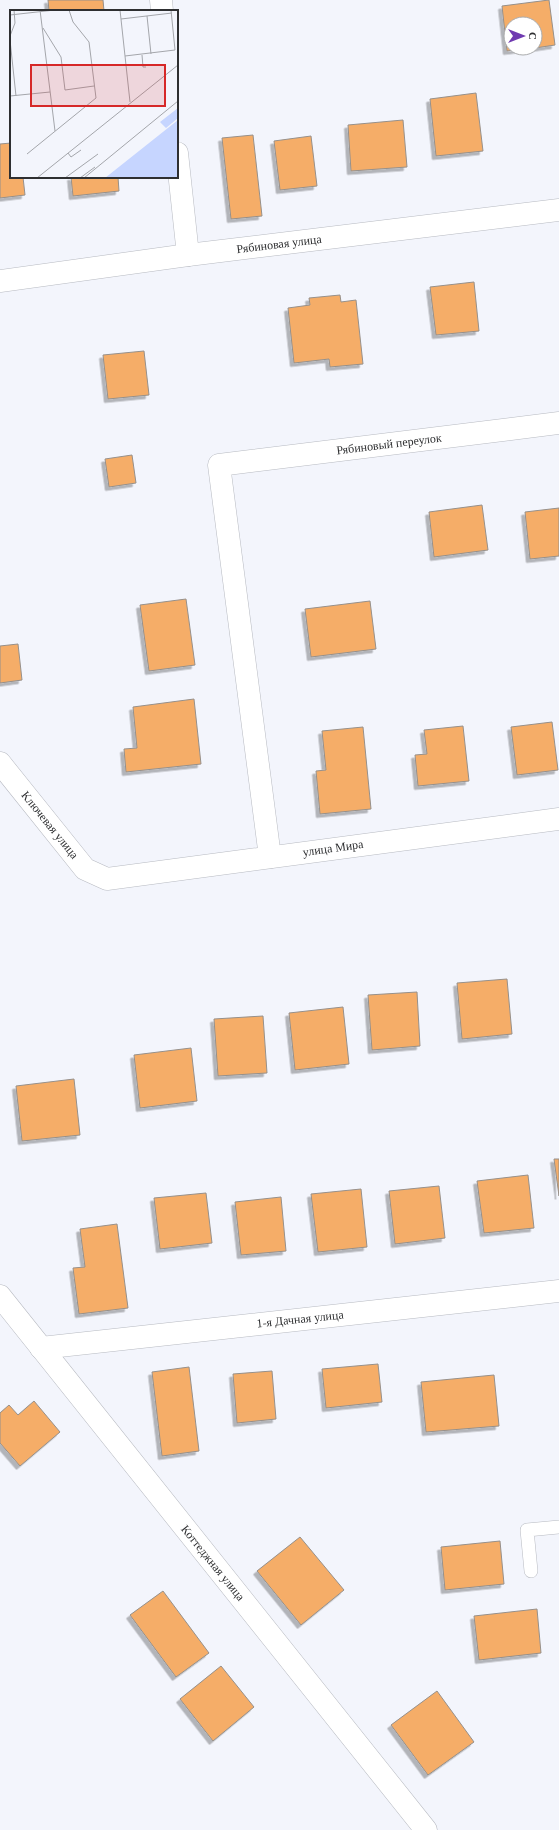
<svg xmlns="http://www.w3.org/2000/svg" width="559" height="1830" font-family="'Times New Roman',serif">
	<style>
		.building { fill: #f5ad67; stroke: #96908b; filter: url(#shadow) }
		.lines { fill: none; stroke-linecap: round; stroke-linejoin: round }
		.service-casing { stroke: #b7bac1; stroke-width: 14 }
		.minor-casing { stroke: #b7bac1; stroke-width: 23 }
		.service { stroke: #fff; stroke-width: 13 }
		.minor { stroke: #fff; stroke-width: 22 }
		.labels { text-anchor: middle; stroke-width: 3; stroke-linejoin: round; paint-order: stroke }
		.street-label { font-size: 12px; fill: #2e2f31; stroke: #fff }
		.inset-road { fill: none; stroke: #a4a6ab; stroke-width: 1 }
		.view { fill: #d62828; fill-opacity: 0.15; stroke: #d62828; stroke-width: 2 }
		.inset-edge { fill: none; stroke: #2e2f31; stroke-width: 2 }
	</style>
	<defs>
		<filter id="shadow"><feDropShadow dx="-3.5" dy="3.5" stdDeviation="0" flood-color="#0004"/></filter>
	</defs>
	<rect width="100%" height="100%" fill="#f3f5fc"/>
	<g class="building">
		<polygon points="48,0 103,0 104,11 49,11"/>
		<polygon points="549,0 555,45 535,48 535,24 511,24 511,48 532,48 507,51 502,6"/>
		<polygon points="476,93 483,151 436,156 430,99"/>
		<polygon points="403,120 407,167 351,171 348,125"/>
		<polygon points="253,135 262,216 231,219 222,138"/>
		<polygon points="311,136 317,186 280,190 274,141"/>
		<polygon points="11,143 11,177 23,177 25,195 0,198 0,144"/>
		<polygon points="71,177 118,177 119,191 73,196"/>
		<polygon points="474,282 479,331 436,335 430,287"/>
		<polygon points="340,295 341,302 356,300 363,364 330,367 329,359 294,363 288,308 310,305 309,298"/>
		<polygon points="144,351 149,395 108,399 103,355"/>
		<polygon points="132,455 136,483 109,487 105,459"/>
		<polygon points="482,505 488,550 434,557 429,512"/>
		<polygon points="559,508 559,556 530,559 525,512"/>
		<polygon points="186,599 195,665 149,671 140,605"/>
		<polygon points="370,601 376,649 311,657 305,609"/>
		<polygon points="18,644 22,680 0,683 0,646"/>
		<polygon points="194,699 201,764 126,772 124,749 137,748 133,707"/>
		<polygon points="552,722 558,770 517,775 511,727"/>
		<polygon points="463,726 469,781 418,786 415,755 427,754 424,730"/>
		<polygon points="363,727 371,809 320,814 316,771 326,770 322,731"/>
		<polygon points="507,979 512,1034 462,1039 457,983"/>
		<polygon points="417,992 420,1046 372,1050 368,995"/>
		<polygon points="343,1007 349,1064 295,1070 289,1013"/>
		<polygon points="263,1016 267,1073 218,1076 214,1019"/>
		<polygon points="191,1048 197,1101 140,1108 134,1055"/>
		<polygon points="74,1079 80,1135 22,1141 16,1086"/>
		<polygon points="554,1159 559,1159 559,1196"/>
		<polygon points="528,1175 534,1228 484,1233 477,1181"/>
		<polygon points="439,1186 445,1238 395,1244 389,1191"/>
		<polygon points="361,1189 367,1247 318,1252 311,1194"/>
		<polygon points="206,1193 212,1243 160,1249 154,1198"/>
		<polygon points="281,1197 286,1251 241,1255 235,1202"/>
		<polygon points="117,1224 128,1308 79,1314 73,1268 85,1267 80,1229"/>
		<polygon points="378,1364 382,1402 326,1408 322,1369"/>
		<polygon points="189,1367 199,1451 162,1456 152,1372"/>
		<polygon points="272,1371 276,1419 237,1423 233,1374"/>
		<polygon points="494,1375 499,1426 426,1432 421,1382"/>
		<polygon points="34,1401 60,1432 20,1466 0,1443 0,1413 9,1405 18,1415"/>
		<polygon points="300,1537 344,1590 301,1625 257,1571"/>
		<polygon points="500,1541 504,1584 445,1590 441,1547"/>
		<polygon points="163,1591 209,1653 176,1677 130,1615"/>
		<polygon points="537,1609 541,1653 479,1660 474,1616"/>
		<polygon points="221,1666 254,1707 213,1741 180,1699"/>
		<polygon points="437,1691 474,1742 428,1775 391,1725"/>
	</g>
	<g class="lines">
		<g class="service-casing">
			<polyline id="service" points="531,1571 527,1530 559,1527"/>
		</g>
		<g class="minor-casing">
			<g id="minor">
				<polyline points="161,0 162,11"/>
				<polyline points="177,153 188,255"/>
				<polyline points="0,281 188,255 559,210"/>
				<polyline points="0,763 85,869 107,879 559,819"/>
				<polyline points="270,857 219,465 559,423"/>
				<polyline points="0,1296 426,1830"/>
				<polyline points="41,1348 559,1291"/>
			</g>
		</g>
		<use href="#service" class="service"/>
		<use href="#minor" class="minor"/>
	</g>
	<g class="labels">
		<g class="street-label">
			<text transform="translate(279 244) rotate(-7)" y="4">Рябиновая улица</text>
			<text transform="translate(389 444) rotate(-7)" y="4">Рябиновый переулок</text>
			<text transform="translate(50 825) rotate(51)" y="4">Ключевая улица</text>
			<text transform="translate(333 848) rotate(-8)" y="4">улица Мира</text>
			<text transform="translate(300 1319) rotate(-6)" y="4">1-я Дачная улица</text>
			<text transform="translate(213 1563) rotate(51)" y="4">Коттеджная улица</text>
		</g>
	</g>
	<g transform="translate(10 10)">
		<rect width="168" height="168" fill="#f3f5fc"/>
		<path d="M 168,98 L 168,108 L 156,118 L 150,112 ZM 168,110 L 168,168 L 95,168 Z" fill="#c6d5ff"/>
		<path class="inset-road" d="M 30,0 L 45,121M 110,0 L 120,92M 0,5 L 45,0M 137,6 L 141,44M 111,9 L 162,3M 33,18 L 51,47 L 55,80 L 84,76M 0,26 L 5,13 L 4,0M 0,30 L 6,86M 132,45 L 133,57 L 136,57M 115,46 L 165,40 L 161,0M 0,86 L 40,82M 58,143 L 61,147 L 71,140M 17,144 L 86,88 L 79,32 L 63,12 L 59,0M 27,168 L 168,55M 55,168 L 88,144M 70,168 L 85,157M 74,168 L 168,91"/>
		<path class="view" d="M 21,55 L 155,55 L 155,96 L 21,96 Z"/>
		<rect width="168" height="168" class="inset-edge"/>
	</g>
	<g transform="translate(523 36) rotate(90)"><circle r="19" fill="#ffffff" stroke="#abacad"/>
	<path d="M0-3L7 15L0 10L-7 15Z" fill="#703bb1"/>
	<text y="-6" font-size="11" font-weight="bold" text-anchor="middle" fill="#2e2f31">С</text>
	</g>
</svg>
